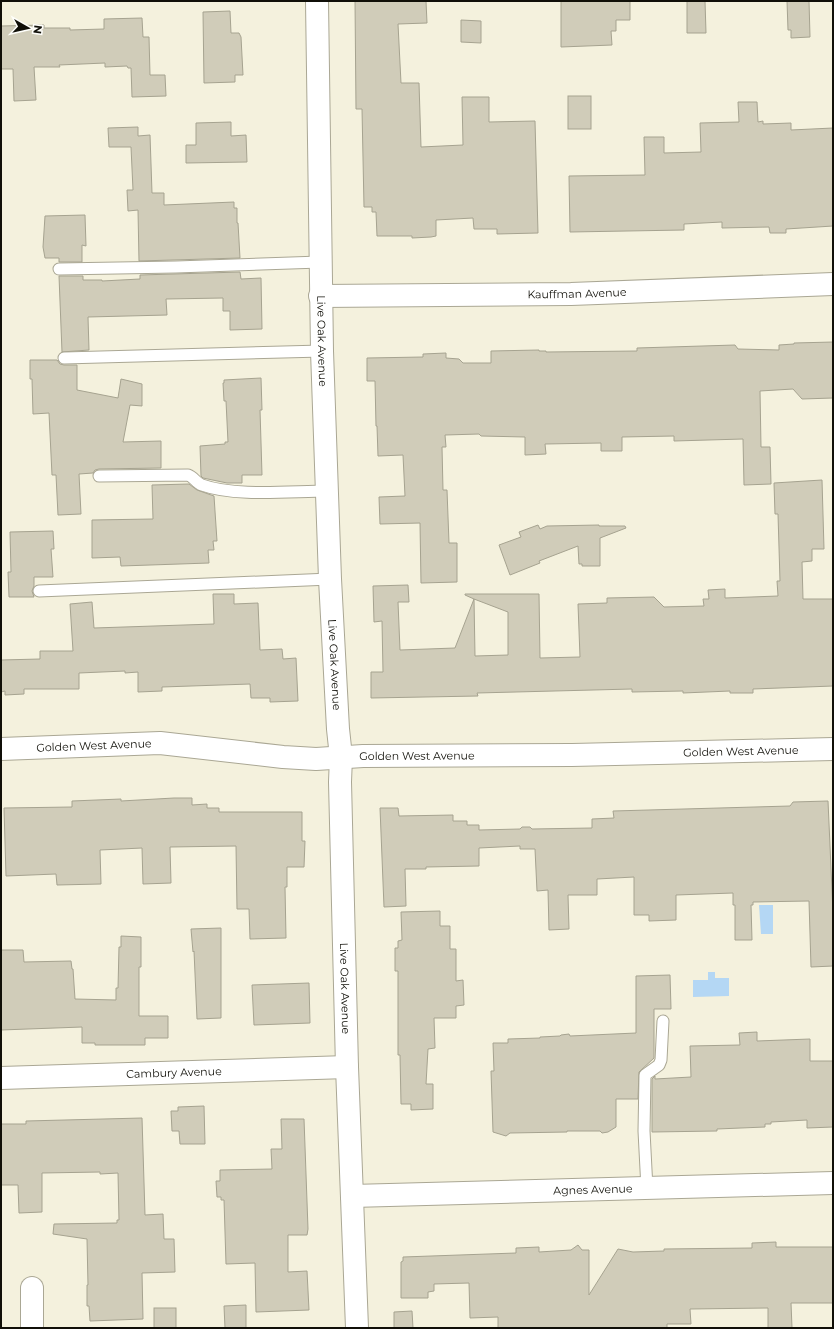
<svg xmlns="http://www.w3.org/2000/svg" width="834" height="1329" font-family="Montserrat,sans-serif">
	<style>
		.water { fill: #b4d7f4 }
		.building { fill: #d0ccb9; stroke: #a6a390; fill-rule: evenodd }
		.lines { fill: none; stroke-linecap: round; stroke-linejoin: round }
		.lane-casing { stroke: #aaa794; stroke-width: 13 }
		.street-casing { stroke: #aaa794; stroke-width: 24 }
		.secondary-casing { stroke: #aaa794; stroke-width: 24 }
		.lane { stroke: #fff; stroke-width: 11 }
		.street { stroke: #fff; stroke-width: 22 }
		.secondary { stroke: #fff; stroke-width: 22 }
		.labels { text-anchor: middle; stroke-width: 4; stroke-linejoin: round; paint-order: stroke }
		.street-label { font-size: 11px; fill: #100f08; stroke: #fefefa }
	</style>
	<rect width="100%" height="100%" fill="#f4f1dd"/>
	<g class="water">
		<polygon points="759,905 773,905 773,934 761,934"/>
		<polygon points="708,972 715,972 715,978 729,978 729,996 693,997 693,980 708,980"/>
	</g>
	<g class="building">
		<polygon points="355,1 426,1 427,23 398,24 401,83 419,83 421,147 463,145 462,97 489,97 489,122 535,121 538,233 497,234 497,229 474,229 473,218 436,220 436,236 431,237 412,238 412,236 377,236 376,212 372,212 372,207 364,207 362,109 356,109"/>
		<polygon points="561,1 630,1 630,20 616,20 616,31 611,31 612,45 561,47"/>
		<polygon points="687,1 705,1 706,33 687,33"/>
		<polygon points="787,1 809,1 810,37 791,38 791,30 788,30"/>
		<polygon points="230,11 231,33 239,33 241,37 243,75 235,75 235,82 204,83 203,12"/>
		<polygon points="142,18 143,37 149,37 150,75 165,75 166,96 132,97 131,68 128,68 127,66 105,67 105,63 59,65 60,67 34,67 36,100 14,101 13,69 1,69 1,26 44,25 44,28 70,28 70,30 104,29 104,19"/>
		<polygon points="461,20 481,21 481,43 461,42"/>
		<rect x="568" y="96" width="23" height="33"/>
		<polygon points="738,102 757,102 758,122 763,121 763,124 791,123 791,130 833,128 833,226 786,229 786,233 770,233 769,227 722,228 722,222 684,224 684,230 570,232 569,176 645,175 644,137 664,137 664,153 701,152 700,123 739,122"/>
		<polygon points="231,122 231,136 246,135 247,162 186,163 186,145 196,145 196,123"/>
		<polygon points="138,127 138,136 150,135 152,193 164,193 164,205 234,202 234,208 237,208 237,223 238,223 240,258 139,261 138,210 128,211 127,190 133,190 131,147 109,147 108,128"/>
		<polygon points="85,215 86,246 82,245 82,262 59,262 59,258 45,258 43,247 45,216"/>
		<polygon points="240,272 241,279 261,278 262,329 230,330 230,311 223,311 223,298 166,299 167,315 88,317 89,350 62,352 59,276 83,276 83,280 102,280 102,281 140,279 140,275"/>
		<polygon points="833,342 833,398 802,399 793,389 760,391 761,447 770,447 771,484 744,485 743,439 674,441 674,436 622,437 622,451 601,451 601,443 545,444 546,454 525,455 525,437 481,436 479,434 445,435 446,447 442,447 443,490 447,490 449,543 457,543 457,582 421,583 420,523 380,524 379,497 405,496 403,455 378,456 377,426 376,426 375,381 367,381 367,358 423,357 423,354 446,353 446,358 459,359 463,363 491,363 491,351 539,350 539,351 546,351 546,352 637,351 637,348 735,345 738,349 779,350 779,345 794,344 794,343"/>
		<polygon points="30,360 57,360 60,364 64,365 77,365 77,390 118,398 121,379 142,384 142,406 130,405 123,442 161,441 161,468 99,469 95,470 93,473 79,474 81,514 58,515 56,475 52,475 49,413 33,414 32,379 30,379"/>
		<polygon points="261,378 262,410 260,410 262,475 242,475 242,483 227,483 203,478 201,476 200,446 225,444 225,442 228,442 226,401 224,401 223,383 224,383 224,380"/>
		<path d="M 822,480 L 824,549 L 812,549 L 812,561 L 802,562 L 803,599 L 833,599 L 833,686 L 753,689 L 753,693 L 730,693 L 730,691 L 683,693 L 683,691 L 632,692 L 632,689 L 477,693 L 478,696 L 371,698 L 371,672 L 383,672 L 382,621 L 374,622 L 373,586 L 408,585 L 409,602 L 398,602 L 400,650 L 455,648 L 474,599 L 465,595 L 465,594 L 539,594 L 540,658 L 580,657 L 578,604 L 607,603 L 607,598 L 654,597 L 664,607 L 704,606 L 703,599 L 709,599 L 708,590 L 725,589 L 725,598 L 778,596 L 777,581 L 780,581 L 778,514 L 775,514 L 774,483 ZM 474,599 L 508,612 L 508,655 L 475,656 Z"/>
		<polygon points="189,484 197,490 214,496 217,541 213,541 214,550 208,550 209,563 121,566 120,557 92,558 92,520 153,519 152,485"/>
		<polygon points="538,525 540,529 547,526 599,525 599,526 625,526 626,528 600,538 600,566 582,566 582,564 579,564 578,546 539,561 540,563 510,575 499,545 521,537 519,532"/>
		<polygon points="53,531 54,549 51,549 53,577 34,577 34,586 32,591 34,597 9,597 8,572 11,572 10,532"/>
		<polygon points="213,594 234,594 234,604 258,603 260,650 282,649 283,659 296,658 298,701 270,702 270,698 251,698 250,684 162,687 162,691 138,692 138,672 125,673 125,671 79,673 79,689 24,689 24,694 5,695 5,691 1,692 1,660 40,659 40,651 73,651 70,604 92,602 94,628 214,624"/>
		<polygon points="174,798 192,798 192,805 207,804 207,808 219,808 219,812 302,812 302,841 305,841 304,867 287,867 287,887 285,887 286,938 250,939 249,909 237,909 236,846 170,847 171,883 143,884 142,848 100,850 101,884 57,885 56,874 6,876 4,808 72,807 72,801 121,799 121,801"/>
		<polygon points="828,801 833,913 833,966 811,967 809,901 753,902 753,905 751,905 752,940 735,940 735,905 733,905 733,893 676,895 676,920 649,921 649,915 634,915 634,877 597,879 597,895 568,895 569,929 549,930 548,890 537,891 535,849 520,849 520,846 479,848 479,866 426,867 426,869 405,869 406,906 384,907 380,808 398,808 399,816 453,815 453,821 467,821 467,825 479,825 479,830 520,829 522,827 530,827 532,829 592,828 592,819 614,818 613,811 790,806 793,802"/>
		<polygon points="440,911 440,926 450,926 450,949 456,949 456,981 463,980 464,1005 456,1006 456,1018 434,1018 435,1048 428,1049 426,1084 433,1084 433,1109 411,1110 411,1104 401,1104 400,1055 398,1055 398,971 395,971 395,948 398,948 398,941 402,940 401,912"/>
		<polygon points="221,928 221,1018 197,1019 194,951 193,952 191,929"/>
		<polygon points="121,936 141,937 141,967 139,967 139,1016 168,1016 168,1038 145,1038 145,1045 95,1045 95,1043 82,1043 82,1027 1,1030 1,950 23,950 24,962 71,961 72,969 73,969 75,999 116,1000 116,988 118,988 119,947 121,947"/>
		<polygon points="670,975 671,1009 654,1009 654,1058 639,1072 638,1099 616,1099 616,1127 608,1132 602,1133 600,1131 567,1131 567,1132 510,1133 506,1136 493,1132 491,1071 494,1071 493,1043 508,1043 508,1039 540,1038 540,1037 560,1036 561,1035 569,1034 570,1036 636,1033 636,976"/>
		<polygon points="309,983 310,1023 254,1025 252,985"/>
		<polygon points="757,1032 757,1041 810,1039 810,1061 833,1061 833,1127 807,1128 807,1120 771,1122 771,1124 765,1124 765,1127 717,1129 717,1131 652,1132 652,1079 655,1076 655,1079 691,1077 690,1046 740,1045 739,1033"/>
		<polygon points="204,1106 205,1144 180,1144 179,1131 172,1131 171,1111 178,1111 178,1107"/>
		<polygon points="142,1118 145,1215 163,1214 164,1239 174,1239 175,1272 142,1273 143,1319 90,1321 89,1306 87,1306 87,1285 88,1285 87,1239 53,1234 54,1224 117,1223 117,1220 119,1220 118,1173 100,1174 100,1172 42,1173 42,1212 19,1213 18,1185 1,1185 1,1124 26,1124 26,1121"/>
		<polygon points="281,1119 304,1119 308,1229 307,1235 288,1235 288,1272 307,1271 309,1310 256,1312 255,1263 226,1264 224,1200 221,1200 221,1197 217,1197 216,1181 220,1181 220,1170 272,1169 271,1149 282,1149"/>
		<polygon points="776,1242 776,1247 833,1247 833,1303 791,1303 792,1328 768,1328 768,1308 690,1309 691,1324 667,1324 667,1328 498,1328 498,1317 470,1318 469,1283 434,1284 434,1291 428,1292 428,1298 401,1298 401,1262 403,1261 403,1257 516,1253 516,1248 539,1247 539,1252 571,1250 578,1245 582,1250 589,1250 589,1295 618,1249 633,1252 664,1251 664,1249 752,1248 752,1243"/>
		<polygon points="246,1305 246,1328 225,1328 224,1306"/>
		<rect x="154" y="1308" width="22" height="20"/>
		<polygon points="412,1311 413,1328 394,1328 394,1312"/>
	</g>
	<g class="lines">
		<g class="lane-casing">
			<g id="lane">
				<polyline points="59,269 176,267 320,262"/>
				<polyline points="64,358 322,351"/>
				<path d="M 99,476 L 188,475 C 194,477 196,483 202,485 C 235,497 291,491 327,491"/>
				<polyline points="39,591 330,579"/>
				<polyline points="647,1189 644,1131 645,1075 659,1065 661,1060 663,1021"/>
			</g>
		</g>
		<g class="street-casing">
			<g id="street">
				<path id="s1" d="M 320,296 L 571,294 L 833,284"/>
				<path id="s2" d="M 1,1078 L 347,1067"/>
				<path id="s3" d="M 352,1196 L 833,1183"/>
				<polyline points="32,1288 32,1328"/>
			</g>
		</g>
		<g class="secondary-casing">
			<g id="secondary">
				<path id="s4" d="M 317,1 L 322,351 L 330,579 L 338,729 L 341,757 L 340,782 L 347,1067 L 357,1328"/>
				<path id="s5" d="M 1,749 L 160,743 L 283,757 L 316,759 L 363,756 L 572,755 L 833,749"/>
			</g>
		</g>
		<use href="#lane" class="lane"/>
		<use href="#street" class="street"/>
		<use href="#secondary" class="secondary"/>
	</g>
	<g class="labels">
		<g class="street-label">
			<text dy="4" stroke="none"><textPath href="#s1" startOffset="257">Kauffman Avenue</textPath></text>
			<text dy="4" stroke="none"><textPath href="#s4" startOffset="340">Live Oak Avenue</textPath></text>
			<text dy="4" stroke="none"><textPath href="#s4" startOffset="664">Live Oak Avenue</textPath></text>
			<text dy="4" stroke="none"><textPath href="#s5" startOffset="93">Golden West Avenue</textPath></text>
			<text dy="4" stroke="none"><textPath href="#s5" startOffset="741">Golden West Avenue</textPath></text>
			<text dy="4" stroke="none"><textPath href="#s5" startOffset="417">Golden West Avenue</textPath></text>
			<text dy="4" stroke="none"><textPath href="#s4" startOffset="988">Live Oak Avenue</textPath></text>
			<text dy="4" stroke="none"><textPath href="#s2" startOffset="173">Cambury Avenue</textPath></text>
			<text dy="4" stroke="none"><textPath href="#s3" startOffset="241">Agnes Avenue</textPath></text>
		</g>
	</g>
	<rect width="834" height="1329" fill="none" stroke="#100f08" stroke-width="4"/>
	<g transform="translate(28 28) rotate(98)" stroke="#fefefa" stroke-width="3" paint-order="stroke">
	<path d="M0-3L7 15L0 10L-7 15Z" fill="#100f08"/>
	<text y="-6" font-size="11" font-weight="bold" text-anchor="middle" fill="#100f08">N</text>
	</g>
</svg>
